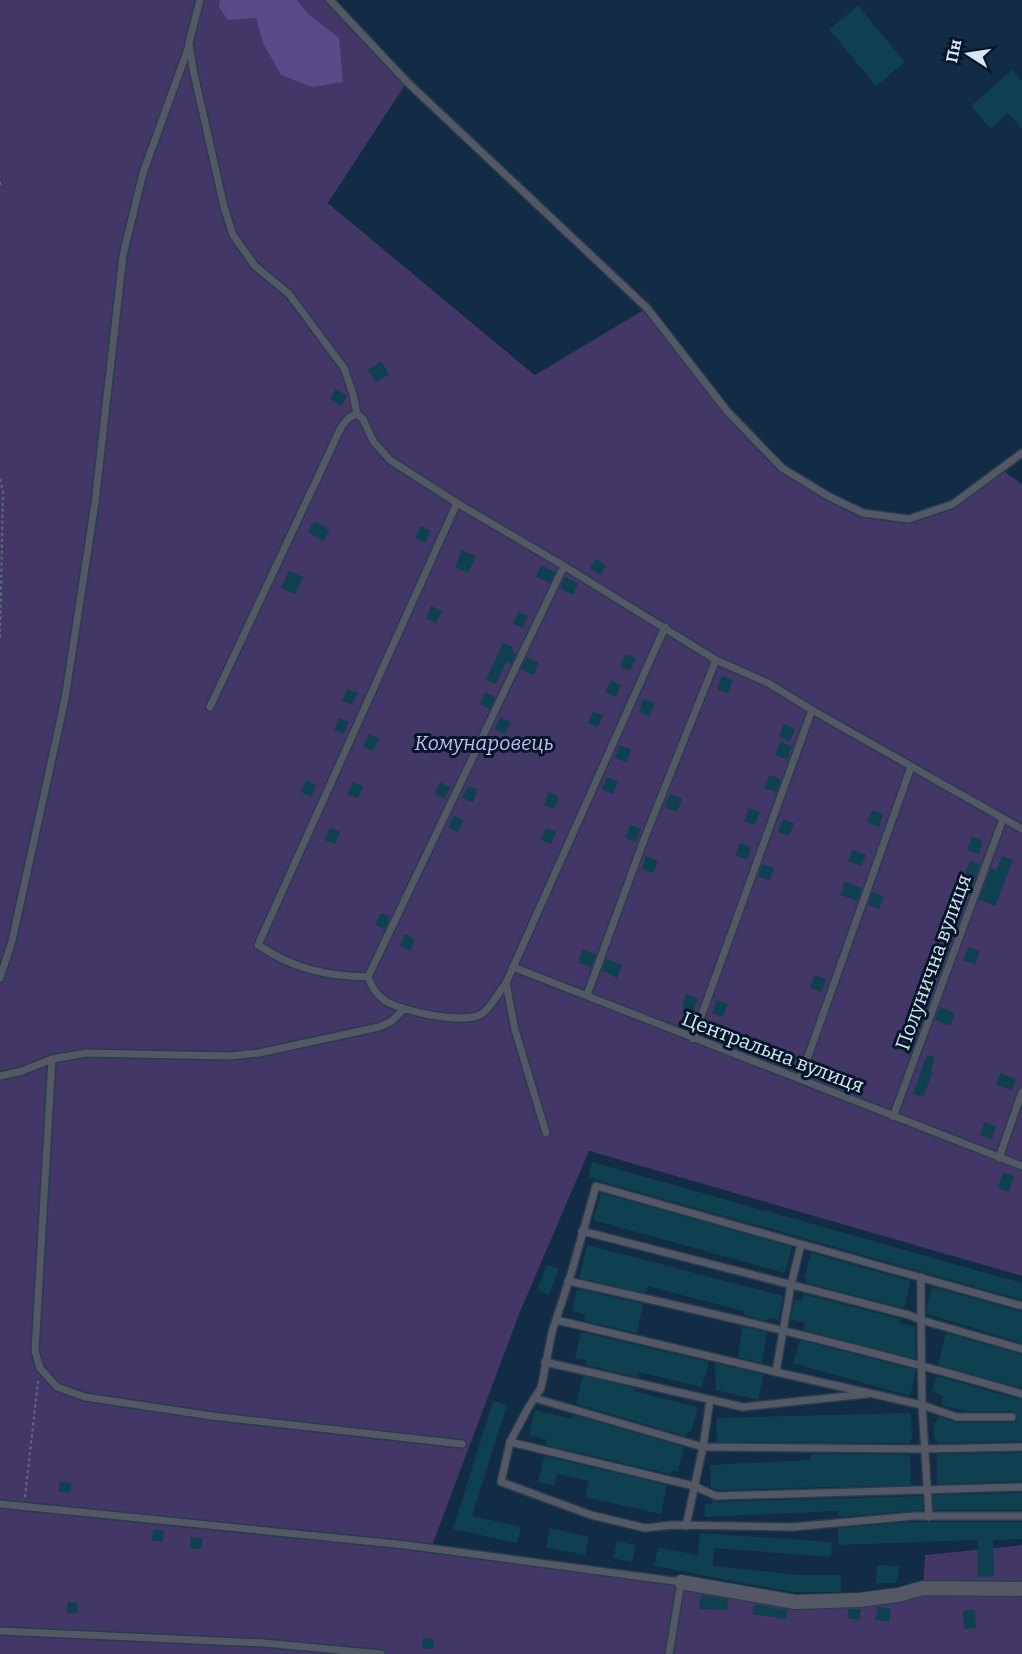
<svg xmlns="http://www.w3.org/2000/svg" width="1022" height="1654" font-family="Bitter,serif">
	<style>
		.built { fill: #112c44 }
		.green { fill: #423766 }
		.forest { fill: #594b87 }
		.building { fill: #0e4050 }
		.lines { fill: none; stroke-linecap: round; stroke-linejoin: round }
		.service-casing { stroke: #283c4e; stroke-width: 10 }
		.minor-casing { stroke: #283c4e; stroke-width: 16 }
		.path { stroke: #5c6e7e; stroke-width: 2; stroke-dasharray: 3 3; stroke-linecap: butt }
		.service { stroke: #545864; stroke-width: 7 }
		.minor { stroke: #545864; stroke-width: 14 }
		.labels { text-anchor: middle; stroke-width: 6; stroke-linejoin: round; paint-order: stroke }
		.park-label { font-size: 20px; font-style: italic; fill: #c5bbf1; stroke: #031728 }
		.street-label { font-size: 20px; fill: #d8e5f2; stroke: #031728 }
	</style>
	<rect width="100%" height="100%" fill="#0b2033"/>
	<g class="built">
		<polygon points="330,0 1022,0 1022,484 1001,469 953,504 909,519 863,513 536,375 328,203 407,82"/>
		<polygon points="589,1151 1022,1276 1022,1545 926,1555 923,1588 795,1602 432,1546 520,1312"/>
	</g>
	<polygon class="green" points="0,0 330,0 407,82 328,203 535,375 647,308 727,411 782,468 863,513 909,519 953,504 1001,469 1022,484 1022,1276 589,1151 520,1312 432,1546 795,1602 923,1588 925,1555 1022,1545 1022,1654 0,1654"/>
	<polygon class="forest" points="220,0 297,0 306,12 339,38 343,82 312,87 281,75 263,43 256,18 228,20 219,7"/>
	<g class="building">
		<polygon points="858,6 905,62 876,86 829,29"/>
		<polygon points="1012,70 1022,81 1022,129 1008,113 991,129 971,106"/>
		<polygon points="381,361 389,374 376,382 368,370"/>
		<polygon points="336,389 347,396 341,406 330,399"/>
		<polygon points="314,521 330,530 323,541 308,532"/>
		<polygon points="421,526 431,531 425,543 415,538"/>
		<polygon points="462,550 476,556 468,573 455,567"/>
		<polygon points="596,559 606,566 600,575 590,568"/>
		<polygon points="541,565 555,572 550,583 536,577"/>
		<polygon points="289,571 303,577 295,594 281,588"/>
		<polygon points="565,577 578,583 573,595 560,588"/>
		<polygon points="431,606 442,611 436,623 426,618"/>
		<polygon points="518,612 528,616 523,628 513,624"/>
		<polygon points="503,643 513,647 511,650 516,653 511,664 506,662 496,684 486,680"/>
		<polygon points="626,654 636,658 630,671 620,666"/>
		<polygon points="527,657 539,663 533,675 521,669"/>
		<polygon points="722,676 733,680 728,693 717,689"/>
		<polygon points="611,680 621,685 616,697 605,692"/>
		<polygon points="347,689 358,693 352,705 342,701"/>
		<polygon points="485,692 495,697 490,709 480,704"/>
		<polygon points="643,699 655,703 650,716 639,712"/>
		<polygon points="593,711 603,715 598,727 588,723"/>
		<polygon points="500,717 511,722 505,734 495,729"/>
		<polygon points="339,718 349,722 344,734 334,730"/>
		<polygon points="784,724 795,729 790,741 779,737"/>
		<polygon points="369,734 379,738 373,751 363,746"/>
		<polygon points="780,742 792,746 787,759 775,755"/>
		<polygon points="619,745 631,750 626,762 615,758"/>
		<polygon points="769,775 781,779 776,792 764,788"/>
		<polygon points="607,777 618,781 613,794 602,789"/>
		<polygon points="306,780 316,785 311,797 301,792"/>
		<polygon points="353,782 363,786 358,798 347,794"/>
		<polygon points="440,782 450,787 445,799 435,794"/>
		<polygon points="468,786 478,790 473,802 462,798"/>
		<polygon points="549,792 559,797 554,809 544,805"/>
		<polygon points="670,794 682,799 677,812 665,807"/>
		<polygon points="749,808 760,812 755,825 744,821"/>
		<polygon points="872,810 883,814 879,827 867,822"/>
		<polygon points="454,816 464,820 458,832 448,828"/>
		<polygon points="783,819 794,823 789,836 778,832"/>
		<polygon points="630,825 641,829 636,842 625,838"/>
		<polygon points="330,828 340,832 335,844 324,840"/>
		<polygon points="546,828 556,832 551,844 541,840"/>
		<polygon points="972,837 983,841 979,854 967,850"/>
		<polygon points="740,843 751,847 747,860 735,855"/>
		<polygon points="853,850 866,855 861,866 848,861"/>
		<polygon points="646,856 658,861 653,873 642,869"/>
		<polygon points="1002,856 1013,860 995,906 979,899 991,868 997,870"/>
		<polygon points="970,861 980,864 969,895 966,894 953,930 942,926 955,889 959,890"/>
		<polygon points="762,864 774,868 769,881 758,876"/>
		<polygon points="845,882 862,888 857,901 840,895"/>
		<polygon points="872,892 884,897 879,909 868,905"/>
		<polygon points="381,913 390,917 385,929 375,925"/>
		<polygon points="405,934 415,939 410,951 400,946"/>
		<polygon points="968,947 980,951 975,964 963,960"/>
		<polygon points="583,949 596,955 591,967 578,962"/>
		<polygon points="606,959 622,965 617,978 602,971"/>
		<polygon points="815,975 826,979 822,992 810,988"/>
		<polygon points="686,994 698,999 693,1011 682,1007"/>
		<polygon points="923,997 930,1000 921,1025 909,1021 914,1008 918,1010"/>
		<polygon points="717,1000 728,1004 723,1017 712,1013"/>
		<polygon points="940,1007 955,1013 950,1026 935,1020"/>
		<polygon points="927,1055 935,1057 931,1071 933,1072 923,1097 913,1094"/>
		<polygon points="1000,1073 1016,1079 1012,1090 996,1085"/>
		<polygon points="985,1122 996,1126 992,1139 980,1135"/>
		<polygon points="592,1162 1022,1283 1022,1300 604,1182 588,1177"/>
		<polygon points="1003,1172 1014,1176 1009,1192 998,1188"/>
		<polygon points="601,1193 792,1247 785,1273 593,1220"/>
		<polygon points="587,1245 783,1296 779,1320 769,1318 768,1321 744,1315 744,1311 647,1286 646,1293 579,1278"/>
		<polygon points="811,1253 911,1281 904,1308 806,1283 807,1279 804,1278"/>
		<polygon points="547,1265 559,1269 549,1295 537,1290"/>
		<polygon points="932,1287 1022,1312 1022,1343 927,1314 927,1305"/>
		<polygon points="577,1289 643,1304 637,1333 584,1321 585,1314 572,1311"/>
		<polygon points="803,1294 901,1319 899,1323 915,1327 916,1359 803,1330 805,1323 791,1319 794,1299 802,1301"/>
		<polygon points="742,1327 767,1332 762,1363 738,1357"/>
		<polygon points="581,1332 709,1362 702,1387 638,1372 637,1377 586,1365 587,1360 575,1358"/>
		<polygon points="946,1333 1022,1355 1022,1388 938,1365"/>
		<polygon points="800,1340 916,1370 910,1396 793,1363"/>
		<polygon points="715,1363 764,1375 758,1400 716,1390"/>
		<polygon points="583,1376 635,1388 634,1391 698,1407 691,1432 688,1431 686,1436 576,1404"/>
		<polygon points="936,1376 1022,1400 1022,1441 937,1443 937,1439 934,1439 933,1423 936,1423 938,1416 957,1423 1012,1423 1017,1420 1018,1416 1013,1411 965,1411 941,1405 943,1396 932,1392"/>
		<polygon points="493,1401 507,1405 472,1516 521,1527 517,1543 453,1529"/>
		<polygon points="535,1410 572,1419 573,1415 684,1447 678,1472 671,1470 670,1474 546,1445 547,1440 529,1435"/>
		<polygon points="911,1413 912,1439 910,1439 910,1443 717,1442 716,1418"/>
		<polygon points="1022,1453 1022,1481 937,1484 937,1454"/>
		<polygon points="811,1454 910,1455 911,1485 717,1490 711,1488 710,1465 811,1460"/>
		<polygon points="544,1456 667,1485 661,1514 585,1497 589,1481 557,1474 554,1486 538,1482"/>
		<polygon points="60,1482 71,1483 70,1493 59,1492"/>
		<polygon points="1022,1493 1022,1510 934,1510 933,1495"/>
		<polygon points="922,1496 923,1510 838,1517 837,1511 705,1517 705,1504 712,1504 712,1500 716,1502"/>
		<polygon points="914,1522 1022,1522 1022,1539 993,1540 994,1576 978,1577 977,1540 838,1545 838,1528"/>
		<polygon points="550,1528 589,1537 585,1555 546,1547"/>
		<polygon points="153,1530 164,1531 163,1542 152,1540"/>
		<polygon points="700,1533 832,1542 831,1557 714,1548 713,1566 800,1575 841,1575 841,1592 792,1592 654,1566 658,1548 698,1555"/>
		<polygon points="191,1537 202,1538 201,1549 190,1548"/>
		<polygon points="617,1541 636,1545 632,1562 613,1558"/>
		<polygon points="877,1565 900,1566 896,1583 876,1583"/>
		<polygon points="701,1595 728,1599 727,1610 699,1609"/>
		<polygon points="68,1602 78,1603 77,1614 67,1613"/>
		<polygon points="754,1604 788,1610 786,1619 752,1614"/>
		<polygon points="878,1607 891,1609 889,1622 875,1620"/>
		<polygon points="849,1609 861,1609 859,1620 847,1618"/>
		<polygon points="975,1610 976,1628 964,1629 963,1611"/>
		<polygon points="423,1638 434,1639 433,1649 422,1648"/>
	</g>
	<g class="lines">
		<g class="service-casing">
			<g id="service">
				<polyline points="200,0 189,43 193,69 224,207 233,235 255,266 289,294 344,368 353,394 357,414 363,419 373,441 390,460 457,503 564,566 716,660 768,683 812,710 1022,829"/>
				<polyline points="330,0 407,82 647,308 727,411 782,468 828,496 863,513 909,519 953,504 1022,453"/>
				<path d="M 457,503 L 258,945 C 294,969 326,976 368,977 C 372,987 375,993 384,1000 C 399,1011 468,1026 483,1013 C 492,1006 499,992 506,983 L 665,627"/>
				<path d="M 210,707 L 331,449 C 337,436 342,418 357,414"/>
				<polyline points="513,967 1022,1166"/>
				<polyline points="368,977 564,566"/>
				<polyline points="0,978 12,941 65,699 95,503 123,255 143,173 189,46"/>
				<polyline points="506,983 515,1030 546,1133"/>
				<polyline points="587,995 645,837 716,660"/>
				<polyline points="693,1039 812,710"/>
				<polyline points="52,1059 35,1351 40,1368 57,1387 85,1397 212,1416 462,1444"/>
				<polyline points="0,1076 22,1071 52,1059 86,1053 230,1056 259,1053 379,1027 392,1021 404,1009"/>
				<polyline points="800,1079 911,767"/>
				<polyline points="893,1117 1003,819"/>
				<polyline points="999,1158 1022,1092"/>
				<polyline points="582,1231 909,1315 921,1320 922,1405 929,1517"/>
				<polyline points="801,1244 1022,1306"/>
				<polyline points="921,1277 921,1320 1022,1349"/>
				<path d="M 568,1281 C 721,1315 872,1350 1022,1394"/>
				<polyline points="556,1320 776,1372"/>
				<polyline points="545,1362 743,1407 867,1394"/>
				<polyline points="534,1398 703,1447 924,1449 1022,1447"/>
				<polyline points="1012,1417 957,1417 922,1405 776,1372 791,1285 801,1244 596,1186 571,1274 552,1332 541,1388 528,1408 510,1442 501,1482 591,1515 645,1528 672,1525 792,1527 914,1516 1022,1516"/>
				<polyline points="510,1442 694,1486 716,1496 1022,1487"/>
				<polyline points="0,1504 406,1545 681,1582 669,1654"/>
				<polyline points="686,1526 703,1447 710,1400"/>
				<polyline points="0,1631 264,1643 381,1654"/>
			</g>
		</g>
		<g class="minor-casing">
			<polyline id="minor" points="681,1582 795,1602 859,1600 898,1595 923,1588 1022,1589"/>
		</g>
		<g class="path">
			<polyline points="0,182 0,185"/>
			<polyline points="0,479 3,492 0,640"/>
			<polyline points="25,1497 38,1381"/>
		</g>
		<use href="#service" class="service"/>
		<use href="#minor" class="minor"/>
	</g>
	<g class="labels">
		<g class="park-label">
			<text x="484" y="750">Комунаровець</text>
		</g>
		<g class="street-label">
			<text transform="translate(933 962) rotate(-70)" y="7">Полунична вулиця</text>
			<text transform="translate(773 1052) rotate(21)" y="7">Центральна вулиця</text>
		</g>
	</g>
	<g transform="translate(968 54) rotate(282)" stroke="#031728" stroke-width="4.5" paint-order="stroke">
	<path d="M0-4.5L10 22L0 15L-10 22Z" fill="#d8e5f2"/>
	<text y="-9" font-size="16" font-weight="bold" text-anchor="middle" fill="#d8e5f2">Пн</text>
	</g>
</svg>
